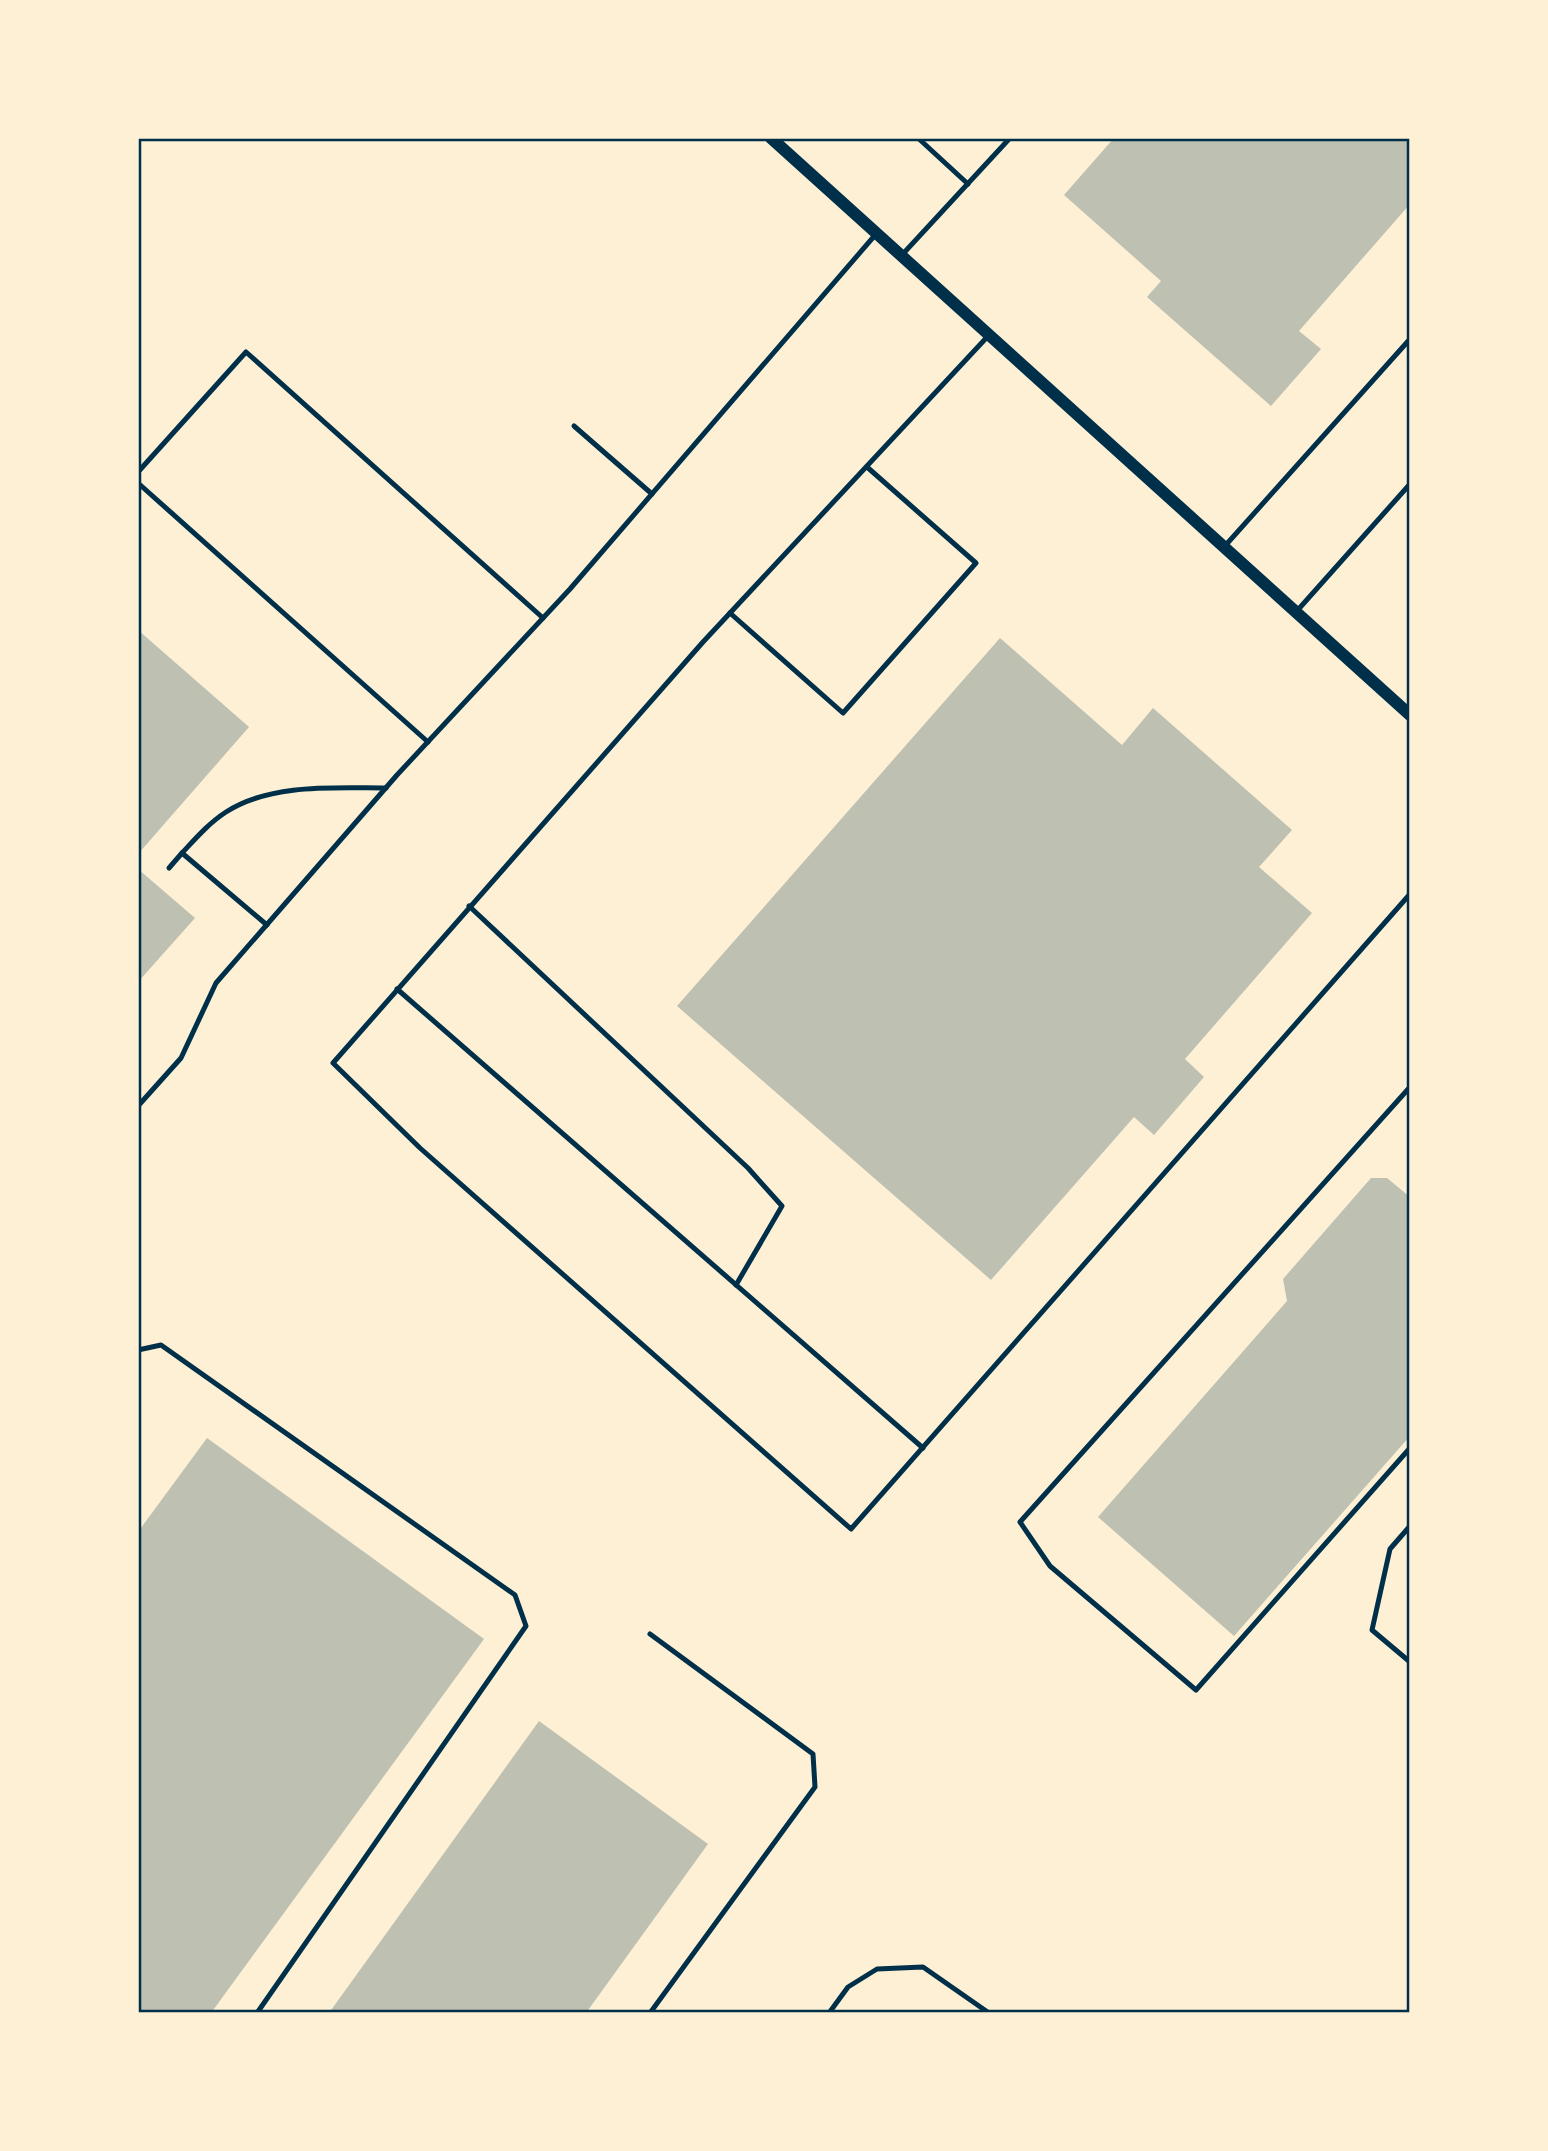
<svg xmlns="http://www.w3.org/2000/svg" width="1548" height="2151" font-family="Inter,sans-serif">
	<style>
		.building { fill: #bec0b2 }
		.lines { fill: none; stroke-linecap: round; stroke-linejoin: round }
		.service { stroke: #003049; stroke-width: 5 }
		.tertiary { stroke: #003049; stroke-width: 12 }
		.neatline { fill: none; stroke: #003049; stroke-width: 2.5 }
	</style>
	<rect width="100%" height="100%" fill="#fdf0d5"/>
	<g class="building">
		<polygon points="1114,138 1410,138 1410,204 1299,331 1321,349 1271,406 1147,297 1161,281 1064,195"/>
		<polygon points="138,630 249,727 138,854"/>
		<polygon points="1000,638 1122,745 1153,708 1292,830 1259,867 1312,913 1185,1059 1204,1077 1154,1135 1134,1117 991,1280 677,1006"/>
		<polygon points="138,869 195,918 138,982"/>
		<polygon points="1371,1178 1387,1178 1410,1197 1410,1436 1234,1636 1098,1517 1287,1301 1283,1279"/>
		<polygon points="207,1438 484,1639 211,2013 138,2013 138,1532"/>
		<polygon points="539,1721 708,1844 586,2013 329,2013"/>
	</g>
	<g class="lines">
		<g class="service">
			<polyline points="918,138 968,184"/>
			<polyline points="901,256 1010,138"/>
			<polyline points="989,335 703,642 333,1063 420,1148 851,1529 1410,894"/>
			<polyline points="574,426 652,494"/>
			<polyline points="138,472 246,352 543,618"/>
			<polyline points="138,483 428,742"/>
			<polyline points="1224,547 1410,339"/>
			<polyline points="1296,612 1410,484"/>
			<polyline points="730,613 843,713 976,563 867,467"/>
			<polyline points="169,868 182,853"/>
			<polyline points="469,906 748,1168 782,1206 736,1285"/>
			<path d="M 267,925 L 182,853 C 196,838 209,823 226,812 C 271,783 335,788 386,788"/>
			<polyline points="397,989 923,1448"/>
			<polyline points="1410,1087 1020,1522 1050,1566 1196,1690 1410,1448"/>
			<polyline points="138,1106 181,1058 216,983 397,775 570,589 876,234"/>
			<polyline points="138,1350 161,1345 515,1595 526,1626 257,2013"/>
			<polyline points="1410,1526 1390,1549 1372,1630 1410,1662"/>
			<polyline points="650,1634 813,1754 815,1787 650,2013"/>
			<polyline points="829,2013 848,1987 877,1969 923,1967 989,2013"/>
		</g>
		<polyline class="tertiary" points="771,138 1410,715"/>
	</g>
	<rect width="1548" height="2151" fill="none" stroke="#fdf0d5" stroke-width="280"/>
	<rect x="140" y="140" width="1268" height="1871" class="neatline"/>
</svg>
